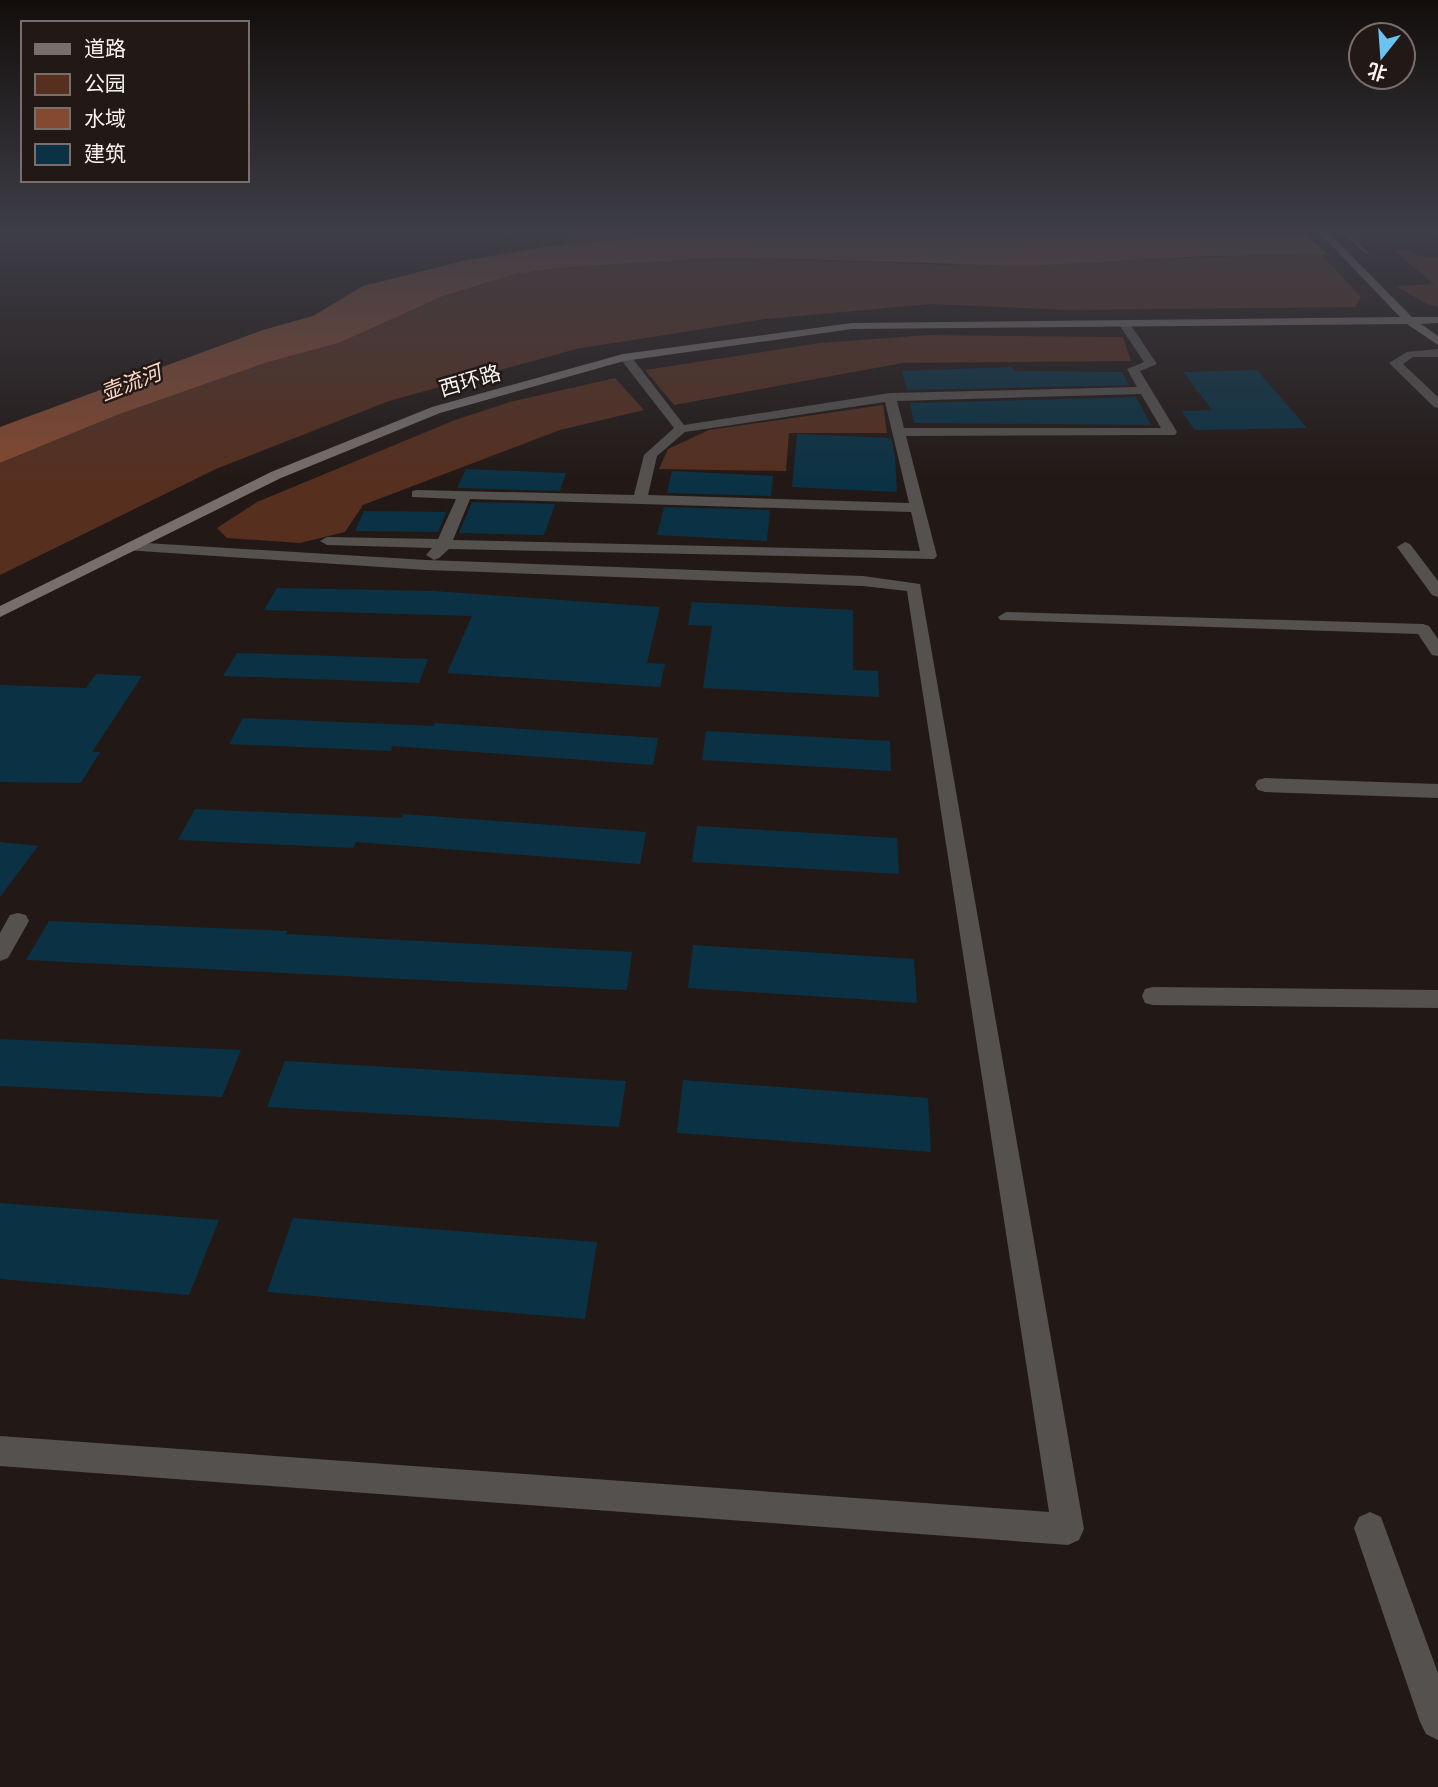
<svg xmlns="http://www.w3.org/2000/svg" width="1438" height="1787" font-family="Spectral,'Noto Sans SC',serif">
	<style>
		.green { fill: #562f1f }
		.water { fill: #844931 }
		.pier { fill: #221916 }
		.building { fill: #0b3244 }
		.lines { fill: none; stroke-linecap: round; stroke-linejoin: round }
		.minor { fill: #55514f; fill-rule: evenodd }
		.secondary { fill: #766f6c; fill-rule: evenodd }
		.labels { text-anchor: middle; stroke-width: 5; stroke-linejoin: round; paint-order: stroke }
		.far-street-label { font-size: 21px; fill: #f8f1ef; stroke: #221916 }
		.far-water-label { font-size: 21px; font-style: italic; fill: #fdd7c8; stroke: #221916 }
	</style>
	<rect width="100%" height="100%" fill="#221916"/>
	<g class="green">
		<polygon points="569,231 710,231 567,244"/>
		<polygon points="1407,249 1421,257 1438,257 1438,307 1427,304 1396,286 1434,284 1393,250"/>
		<polygon points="1321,254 1361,297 1355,307 1070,310 931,304 765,319 576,349 389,401 216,469 0,575 0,463 117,415 265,363 339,343 443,296 516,274 557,268 727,257 944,265"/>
		<polygon points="928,335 1123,337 1131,361 903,363 674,405 645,370 820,343"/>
		<polygon points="615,378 644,410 560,430 363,505 345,532 300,543 227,538 217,528 257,502 455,420 510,402"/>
		<polygon points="883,405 887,433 789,433 786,471 659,469 668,449 709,430"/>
	</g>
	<polygon class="water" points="710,231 1347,231 1369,254 1205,256 1023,266 727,257 557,268 516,274 443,296 339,343 265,363 117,415 0,463 0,427 263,330 313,316 363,286 463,261 543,247"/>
	<polygon class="pier" points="1303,231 1341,231 1367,255 1327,254"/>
	<g class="building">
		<polygon points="1012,367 1015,371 1122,372 1129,385 907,390 902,371"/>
		<polygon points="1257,370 1307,428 1195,430 1181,411 1212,410 1183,372"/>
		<polygon points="1136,397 1151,425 914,423 910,403"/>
		<polygon points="797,434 891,438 895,456 897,492 792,487"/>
		<polygon points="466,469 566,473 560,491 457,488"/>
		<polygon points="672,471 773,476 771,496 667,493"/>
		<polygon points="451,501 438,532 355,531 364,511 446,512"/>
		<polygon points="472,502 555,504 544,535 459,533"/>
		<polygon points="664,507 770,510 767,541 657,535"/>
		<polygon points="277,588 433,591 660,607 647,663 665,664 660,687 447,673 472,616 264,610"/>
		<polygon points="692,602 853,610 853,670 878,671 879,697 703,688 712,626 688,625"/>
		<polygon points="237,653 428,659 419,683 223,676"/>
		<polygon points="96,674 142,676 92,752 100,752 81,783 0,782 0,685 86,688"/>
		<polygon points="243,718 434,726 435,723 658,738 653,765 392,746 391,751 229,744"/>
		<polygon points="706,731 890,741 891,771 702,760"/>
		<polygon points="195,809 402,818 403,814 646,832 640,864 356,842 353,848 178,840"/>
		<polygon points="697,826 897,838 899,874 692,862"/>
		<polygon points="0,842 38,846 0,897"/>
		<polygon points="49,921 287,931 286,934 632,952 627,990 26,960"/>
		<polygon points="693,945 914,959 917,1003 688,988"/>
		<polygon points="0,1039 241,1050 222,1097 0,1086"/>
		<polygon points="285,1061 626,1081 619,1127 267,1107"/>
		<polygon points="683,1080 928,1098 931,1152 677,1133"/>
		<polygon points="0,1203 219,1220 189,1295 0,1279"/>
		<polygon points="293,1218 597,1242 585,1319 267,1292"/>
	</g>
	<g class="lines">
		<g class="minor">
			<path d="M 1124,320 L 1128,321 L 1157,364 L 1140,371 L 1177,432 L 1175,435 L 906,436 L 937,556 L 934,559 L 449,549 L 439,558 L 434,560 L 426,555 L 432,548 L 327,545 L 320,541 L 327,537 L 438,539 L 456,499 L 412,497 L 412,491 L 417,490 L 634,495 L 644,455 L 674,428 L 622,361 L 622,355 L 630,355 L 684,425 L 890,393 L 1137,387 L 1127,369 L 1144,362 L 1118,323 ZM 1141,394 L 1161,428 L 904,428 L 897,401 ZM 885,402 L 909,503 L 648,495 L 657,456 L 685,432 ZM 470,499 L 911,512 L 920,551 L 453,540 Z"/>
			<polygon points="1438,349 1438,357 1413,357 1403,364 1438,397 1438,408 1434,407 1389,363 1407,352"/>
			<polygon points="130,542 426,560 863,576 920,584 1084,1529 1079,1540 1068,1545 0,1466 0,1436 1049,1512 907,591 863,586 426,570 125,550 122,547"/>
			<polygon points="1405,542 1410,544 1438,581 1438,597 1432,595 1397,547"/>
			<polygon points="1006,612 1423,624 1429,626 1438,639 1438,656 1432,655 1418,634 1000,620 998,617"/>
			<polygon points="1265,778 1438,784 1438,798 1265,792 1258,790 1255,785 1258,780"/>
			<polygon points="18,913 26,915 29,921 8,958 0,961 0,933 10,915"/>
			<polygon points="1153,987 1438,990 1438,1008 1153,1005 1145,1003 1142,996 1145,989"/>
			<polygon points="1370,1512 1381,1517 1438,1673 1438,1740 1426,1734 1420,1722 1354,1528 1359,1517"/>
		</g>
		<polygon class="secondary" points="1318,231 1327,231 1412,317 1438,317 1438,323 1421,324 1438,336 1438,345 1407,324 852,329 624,361 440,413 281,478 0,617 0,606 271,472 432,407 623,354 852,323 1400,317"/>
	</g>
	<linearGradient id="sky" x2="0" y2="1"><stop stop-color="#130e0c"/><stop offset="0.48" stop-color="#3e3e47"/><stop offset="1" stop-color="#3e3e47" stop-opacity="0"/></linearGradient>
	<rect width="1438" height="481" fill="url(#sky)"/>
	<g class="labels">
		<g class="far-street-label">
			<text transform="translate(470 381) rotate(-16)" y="7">西环路</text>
		</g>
		<g class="far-water-label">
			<text transform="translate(131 383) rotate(-21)" y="7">壶流河</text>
		</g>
	</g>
	<rect x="21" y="21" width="228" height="161" fill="#221916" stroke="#786f6d" stroke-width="2"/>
	<rect x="35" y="44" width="35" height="10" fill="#766f6c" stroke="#786f6d" stroke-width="2"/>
	<text x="84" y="56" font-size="21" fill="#f8f1ef">道路</text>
	<rect x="35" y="74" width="35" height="21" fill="#562f1f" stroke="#786f6d" stroke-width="2"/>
	<text x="84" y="91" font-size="21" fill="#f8f1ef">公园</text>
	<rect x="35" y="108" width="35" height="21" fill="#844931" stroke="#786f6d" stroke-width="2"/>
	<text x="84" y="126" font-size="21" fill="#f8f1ef">水域</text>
	<rect x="35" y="144" width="35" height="21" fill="#0b3244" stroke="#786f6d" stroke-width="2"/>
	<text x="84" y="161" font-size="21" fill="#f8f1ef">建筑</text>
	<g transform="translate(1382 56) rotate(197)"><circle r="33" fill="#221916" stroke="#786f6d" stroke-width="2"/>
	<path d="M0-5L12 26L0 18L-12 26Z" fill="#6ac3f1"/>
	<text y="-10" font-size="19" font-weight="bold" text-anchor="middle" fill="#f8f1ef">北</text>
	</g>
</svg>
